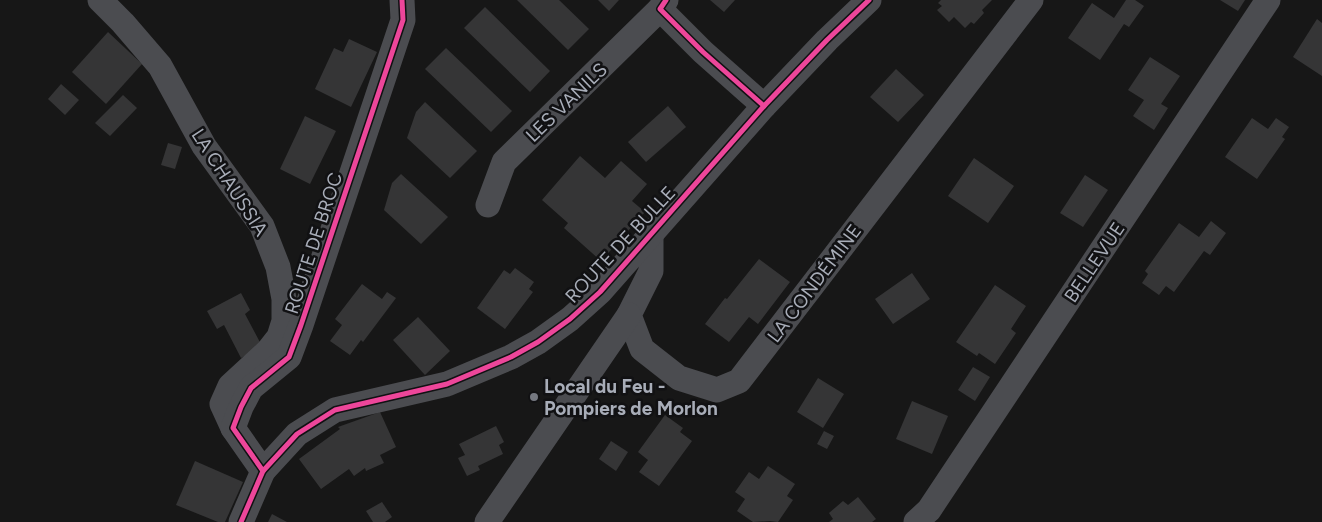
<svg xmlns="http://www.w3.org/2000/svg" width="1322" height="522" font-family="Figtree,sans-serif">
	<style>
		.building { fill: #353536 }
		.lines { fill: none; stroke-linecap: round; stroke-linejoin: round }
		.minor { stroke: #4b4c50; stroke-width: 25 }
		.cycleway-casing { stroke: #111113; stroke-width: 8 }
		.cycleway { stroke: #ed469a; stroke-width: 5 }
		.poi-dot { fill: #757880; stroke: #111113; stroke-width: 2 }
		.labels { text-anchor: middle; stroke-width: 5; stroke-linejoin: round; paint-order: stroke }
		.street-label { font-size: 19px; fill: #a8adb8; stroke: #111113 }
		.poi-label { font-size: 19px; font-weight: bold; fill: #a8adb8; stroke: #111113; text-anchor: start }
	</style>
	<rect width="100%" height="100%" fill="#171717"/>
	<g class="building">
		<polygon points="517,0 559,0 589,29 568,50"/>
		<polygon points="598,0 619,0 609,11"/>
		<polygon points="710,0 735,0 724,12"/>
		<polygon points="941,0 992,0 982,10 984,13 974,24 971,22 965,28 954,17 949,22 937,10 942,6 938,3"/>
		<polygon points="1126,0 1135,0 1144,6 1129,27 1124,24 1100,60 1068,38 1092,3 1114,18"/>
		<polygon points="1220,0 1245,0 1238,11"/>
		<polygon points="485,7 550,71 530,92 464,28"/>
		<polygon points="1317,19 1322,23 1322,76 1293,57"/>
		<polygon points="108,32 142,64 106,104 72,72"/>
		<polygon points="349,39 377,52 351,107 315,89 334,48 343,52"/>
		<polygon points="446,48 512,111 491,132 425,69"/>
		<polygon points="1150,57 1180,76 1161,104 1168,108 1154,130 1133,116 1144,100 1128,90"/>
		<polygon points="896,69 924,95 898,122 870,97"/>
		<polygon points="61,84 79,100 65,115 48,99"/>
		<polygon points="123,95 137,108 110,136 95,123"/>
		<polygon points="425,102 477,151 450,178 407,138 416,112"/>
		<polygon points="668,106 686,127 646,162 628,142"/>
		<polygon points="305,116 336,131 310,184 280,169"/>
		<polygon points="1252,118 1268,129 1276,118 1289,127 1282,137 1285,139 1257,179 1225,157"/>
		<polygon points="168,143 182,147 175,169 161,165"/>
		<polygon points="580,156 605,178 621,161 647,184 632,201 645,212 601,261 564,228 568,223 542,200"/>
		<polygon points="974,158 1014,186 988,223 948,196"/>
		<polygon points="401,174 448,217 421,244 384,210 392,183"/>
		<polygon points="1085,175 1108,190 1083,227 1060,213"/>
		<polygon points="1211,221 1226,233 1210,255 1204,251 1174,292 1166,286 1159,295 1142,283 1148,274 1145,271 1179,223 1199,237"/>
		<polygon points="759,259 790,282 758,324 749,317 729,342 705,324 725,298 727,299"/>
		<polygon points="515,268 534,282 529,289 533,292 505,329 477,308 504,270 510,274"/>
		<polygon points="912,273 930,299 893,324 875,299"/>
		<polygon points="362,284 382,299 387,292 396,298 363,342 361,340 350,355 330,341 342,325 335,319"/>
		<polygon points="995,285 1026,306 1011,329 1016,333 995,364 979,353 977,356 956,342"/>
		<polygon points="241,293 250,310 245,314 262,346 241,358 224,325 217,329 207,311"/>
		<polygon points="418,317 450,351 425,375 393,340"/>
		<polygon points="973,367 990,377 975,401 958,390"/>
		<polygon points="818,378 844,394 823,428 797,412"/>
		<polygon points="912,401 948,416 932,454 896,439"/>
		<polygon points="380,412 396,447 380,455 384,463 366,471 365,468 354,476 349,469 321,489 299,459 340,429 338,427"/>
		<polygon points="665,415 683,428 680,432 692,441 659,486 639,472 648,460 638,452"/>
		<polygon points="496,426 504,442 499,445 503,454 478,466 480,470 467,476 458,458 465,455 459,444"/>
		<polygon points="824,431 834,436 827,449 817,444"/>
		<polygon points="611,441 628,452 616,471 599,459"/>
		<polygon points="195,461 243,482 225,522 218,522 176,505"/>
		<polygon points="768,466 795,484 787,496 793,500 778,522 770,521 753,522 737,511 745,499 735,492 749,472 759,479"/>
		<polygon points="858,497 876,519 872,522 829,522 833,519 829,513 843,501 848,505"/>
		<polygon points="382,502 392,517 385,522 373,522 366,511"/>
		<polygon points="272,514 287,522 268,522"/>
	</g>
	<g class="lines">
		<g class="minor">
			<polyline points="100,0 123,23 160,66 204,146 262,226 278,267 284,299 284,321 279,337 268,351 230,386 222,404 233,428"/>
			<polyline points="666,0 660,9 703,52 764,106"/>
			<polyline points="488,205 504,162 660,9"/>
			<polyline points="651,234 651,271 629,315 642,349 679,378 717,390 739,381 1031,0"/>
			<polyline points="263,471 233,428 241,407 251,388 289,357 301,325 403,20 402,0"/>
			<polyline points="241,522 263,471 297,434 335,410 447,384 511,357 538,342 570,319 600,292 764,106 827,40 869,0"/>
			<polyline points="487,522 629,315"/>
			<polyline points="916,522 929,510 1268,0"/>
		</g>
		<g class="cycleway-casing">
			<g id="cycleway">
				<polyline points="666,0 660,9 703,52 764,106"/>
				<polyline points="263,471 233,428 241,407 251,388 289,357 301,325 403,20 402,0"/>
				<polyline points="241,522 263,471 297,434 335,410 447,384 511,357 538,342 570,319 600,292 764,106 827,40 869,0"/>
			</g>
		</g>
		<use href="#cycleway" class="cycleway"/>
	</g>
	<circle class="poi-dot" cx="534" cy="397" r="5"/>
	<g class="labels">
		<g class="street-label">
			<text transform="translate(566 102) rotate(-44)" y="7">LES VANILS</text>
			<text transform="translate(230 182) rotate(57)" y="7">LA CHAUSSIA</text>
			<text transform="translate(313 243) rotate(-72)" y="7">ROUTE DE BROC</text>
			<text transform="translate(620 244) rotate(-47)" y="7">ROUTE DE BULLE</text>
			<text transform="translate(1094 262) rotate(-56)" y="7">BELLEVUE</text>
			<text transform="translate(814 283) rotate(-53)" y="7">LA CONDÉMINE</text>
		</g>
		<g class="poi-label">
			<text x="544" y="393">Local du Feu -<tspan x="544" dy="22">Pompiers de Morlon</tspan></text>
		</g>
	</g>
</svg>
